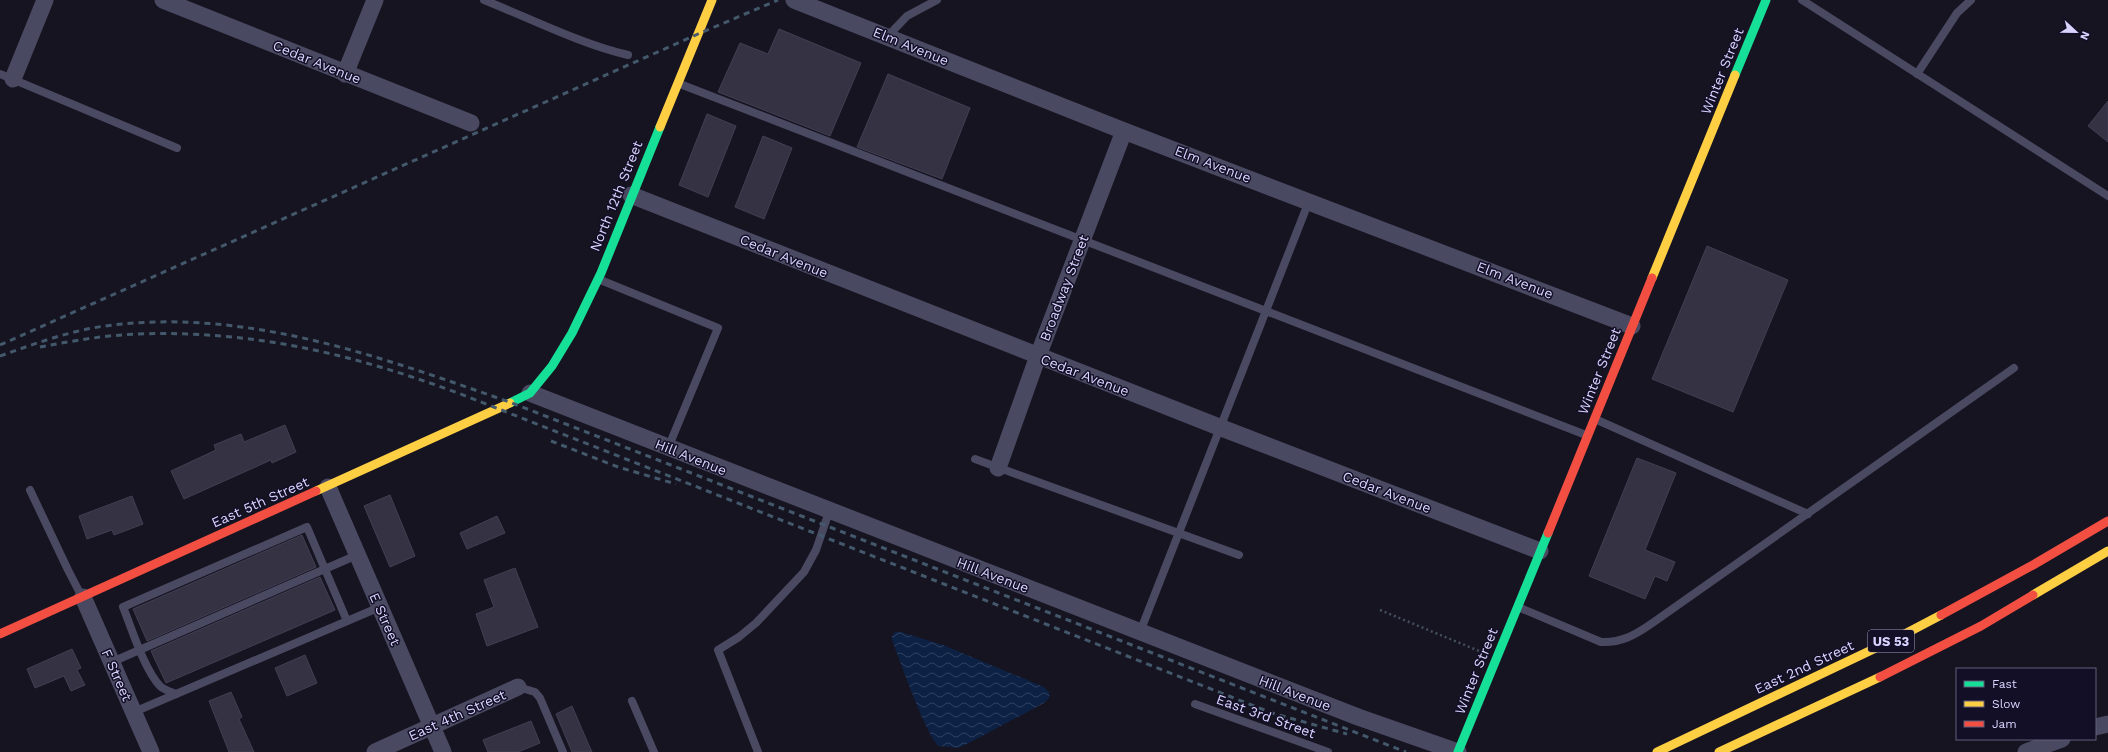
<svg xmlns="http://www.w3.org/2000/svg" width="2108" height="752" font-family="'Work Sans',sans-serif">
	<style>
		.water { fill: url(#water-waves) }
		.building { fill: #343243; stroke: #433f54 }
		.lines { fill: none; stroke-linecap: round; stroke-linejoin: round }
		.path { stroke: #44505f; stroke-width: 2.5; stroke-dasharray: 2 3; stroke-linecap: butt }
		.lane { stroke: #4a4962; stroke-width: 8 }
		.street { stroke: #4a4962; stroke-width: 17 }
		.fast { stroke: #16e098; stroke-width: 9 }
		.slow { stroke: #ffcf43; stroke-width: 9 }
		.jam { stroke: #f24e42; stroke-width: 9 }
		.rail { stroke: #43596b; stroke-width: 3; stroke-dasharray: 6 5; stroke-linecap: butt }
		.labels { text-anchor: middle; stroke-width: 3; stroke-linejoin: round; paint-order: stroke }
		.shield { fill: #130f26; stroke: #9e99be; stroke-width: 1 }
		.shield-label { font-size: 13px; font-weight: bold; fill: #d9d4ff }
		.street-label { font-size: 14px; fill: #d9d4ff; stroke: #130f26 }
	</style>
	<defs>
		<pattern id="water-waves" width="16" height="10" patternUnits="userSpaceOnUse"><rect width="16" height="10" fill="#0d2144"/><path d="M0 5q4-4 8 0t8 0" fill="none" stroke="#304060"/></pattern>
	</defs>
	<rect width="100%" height="100%" fill="#161421"/>
	<path class="water" d="M 895,632 L 901,632 L 943,645 L 1044,687 L 1050,693 L 1049,698 L 1044,703 L 969,743 L 958,748 L 939,746 C 927,738 899,658 892,640 L 892,636 Z"/>
	<g class="building">
		<polygon points="779,29 861,63 830,136 718,92 740,43 768,54"/>
		<polygon points="888,74 970,108 942,179 857,147"/>
		<polygon points="2108,101 2108,142 2088,126"/>
		<polygon points="707,114 736,126 708,197 679,185"/>
		<polygon points="763,136 792,148 764,219 735,207"/>
		<polygon points="1707,246 1788,280 1733,412 1652,379"/>
		<polygon points="285,425 296,452 272,463 271,460 184,499 171,471 216,450 214,445 241,434 244,442"/>
		<polygon points="1637,458 1676,473 1645,550 1675,562 1667,581 1655,576 1645,599 1589,576"/>
		<polygon points="390,495 415,556 390,567 364,506"/>
		<polygon points="132,496 143,524 114,535 112,530 87,539 79,516"/>
		<polygon points="497,516 505,533 467,549 460,533"/>
		<polygon points="302,535 316,567 147,641 133,609"/>
		<polygon points="515,568 538,627 487,646 476,614 494,607 484,580"/>
		<polygon points="320,577 335,610 166,683 151,651"/>
		<polygon points="72,649 81,668 77,670 85,685 71,691 64,676 35,688 27,669"/>
		<polygon points="305,655 317,683 287,696 275,668"/>
		<polygon points="231,692 242,717 239,719 254,752 229,752 209,701"/>
		<polygon points="572,706 587,741 592,752 572,752 556,714"/>
		<polygon points="531,721 540,743 518,752 488,752 483,740"/>
	</g>
	<g class="lines">
		<polyline class="path" points="1380,610 1479,651"/>
		<g class="lane">
			<path d="M 484,0 C 529,18 583,45 628,55"/>
			<polyline points="1802,0 2108,196"/>
			<polyline points="887,37 907,16 937,0"/>
			<polyline points="0,74 177,148"/>
			<polyline points="1917,74 1957,13 1971,0"/>
			<polyline points="680,84 1586,435"/>
			<polyline points="598,279 718,328 668,448"/>
			<polyline points="1595,419 1808,514"/>
			<polyline points="975,459 1239,555"/>
			<polyline points="30,490 68,570 82,597"/>
			<path d="M 1518,607 L 1601,642 C 1621,643 1635,635 1651,624 L 2014,368"/>
			<polyline points="1140,632 1309,201"/>
			<polyline points="112,662 357,555"/>
			<polyline points="518,687 535,692 540,698 563,752"/>
			<path d="M 176,694 C 171,692 164,690 160,686 C 144,669 132,629 123,607 L 307,527 L 347,621"/>
			<polyline points="632,701 654,752"/>
			<polyline points="1195,704 1328,752"/>
			<polyline points="134,712 380,607"/>
			<polyline points="758,752 718,650 739,637 756,623 804,572 816,550 829,512"/>
		</g>
		<g class="street">
			<polyline points="163,0 471,123"/>
			<polyline points="794,0 1124,131 1632,326"/>
			<polyline points="345,74 375,0"/>
			<polyline points="13,79 45,0"/>
			<polyline points="631,195 1219,427 1540,551"/>
			<polyline points="530,393 1358,717 1458,752"/>
			<polyline points="998,468 1038,356 1124,131"/>
			<polyline points="328,487 443,752"/>
			<polyline points="83,597 151,752"/>
			<polyline points="2095,727 2108,724"/>
			<polyline points="375,752 518,687"/>
			<polyline points="2026,752 2062,739"/>
		</g>
		<g class="fast">
			<polyline points="1735,75 1766,0"/>
			<polyline points="510,403 530,393 552,366 572,333 601,273 660,127"/>
			<polyline points="1458,752 1548,533"/>
		</g>
		<g class="slow">
			<polyline points="660,127 712,0"/>
			<polyline points="1652,278 1735,75"/>
			<polyline points="316,491 510,403"/>
			<polyline points="2033,595 2108,551"/>
			<polyline points="1657,752 1901,636 1941,615"/>
			<polyline points="1719,752 1880,677"/>
		</g>
		<g class="jam">
			<polyline points="1548,533 1652,278"/>
			<polyline points="1941,615 2033,565 2108,521"/>
			<polyline points="0,634 316,491"/>
			<polyline points="1880,677 1981,626 2033,595"/>
		</g>
		<g class="rail">
			<polyline points="0,345 698,34 778,0"/>
			<path d="M 40,347 C 72,341 105,335 139,334 C 253,330 352,354 458,393 L 1272,713 L 1347,734"/>
			<path d="M 0,356 C 34,344 69,331 105,326 C 246,307 381,357 512,403 L 1406,752"/>
			<polyline points="551,441 618,467 676,484"/>
		</g>
	</g>
	<g class="labels">
		<rect class="shield" x="1868" y="630" width="46" height="22" rx="3"/>
		<g class="shield-label">
			<text x="1891" y="646">US 53</text>
		</g>
		<g class="street-label">
			<text transform="translate(911 46) rotate(22)" y="5">Elm Avenue</text>
			<text transform="translate(317 62) rotate(22)" y="5">Cedar Avenue</text>
			<text transform="translate(1722 71) rotate(-68)" y="5">Winter Street</text>
			<text transform="translate(1213 164) rotate(21)" y="5">Elm Avenue</text>
			<text transform="translate(616 196) rotate(-68)" y="5">North 12th Street</text>
			<text transform="translate(784 256) rotate(22)" y="5">Cedar Avenue</text>
			<text transform="translate(1515 280) rotate(21)" y="5">Elm Avenue</text>
			<text transform="translate(1064 288) rotate(-69)" y="5">Broadway Street</text>
			<text transform="translate(1599 371) rotate(-68)" y="5">Winter Street</text>
			<text transform="translate(1085 375) rotate(21)" y="5">Cedar Avenue</text>
			<text transform="translate(691 457) rotate(22)" y="5">Hill Avenue</text>
			<text transform="translate(1387 492) rotate(21)" y="5">Cedar Avenue</text>
			<text transform="translate(260 502) rotate(-24)" y="5">East 5th Street</text>
			<text transform="translate(993 575) rotate(21)" y="5">Hill Avenue</text>
			<text transform="translate(385 619) rotate(66)" y="5">E Street</text>
			<text transform="translate(1804 667) rotate(-25)" y="5">East 2nd Street</text>
			<text transform="translate(1476 671) rotate(-68)" y="5">Winter Street</text>
			<text transform="translate(117 675) rotate(66)" y="5">F Street</text>
			<text transform="translate(1295 693) rotate(21)" y="5">Hill Avenue</text>
			<text transform="translate(457 715) rotate(-24)" y="5">East 4th Street</text>
			<text transform="translate(1266 716) rotate(20)" y="5">East 3rd Street</text>
		</g>
	</g>
	<rect x="1956" y="668" width="140" height="72" fill="#130f26" stroke="#625e7d"/>
	<rect x="1964" y="681" width="20" height="6" fill="#16e098" stroke="#625e7d"/>
	<text x="1992" y="688" font-size="12" fill="#d9d4ff">Fast</text>
	<rect x="1964" y="701" width="20" height="6" fill="#ffcf43" stroke="#625e7d"/>
	<text x="1992" y="708" font-size="12" fill="#d9d4ff">Slow</text>
	<rect x="1964" y="721" width="20" height="6" fill="#f24e42" stroke="#625e7d"/>
	<text x="1992" y="728" font-size="12" fill="#d9d4ff">Jam</text>
	<g transform="translate(2076 32) rotate(112)" stroke="#130f26" stroke-width="3" paint-order="stroke">
	<path d="M0-3L7 15L0 10L-7 15Z" fill="#d9d4ff"/>
	<text y="-6" font-size="11" font-weight="bold" text-anchor="middle" fill="#d9d4ff">N</text>
	</g>
</svg>
